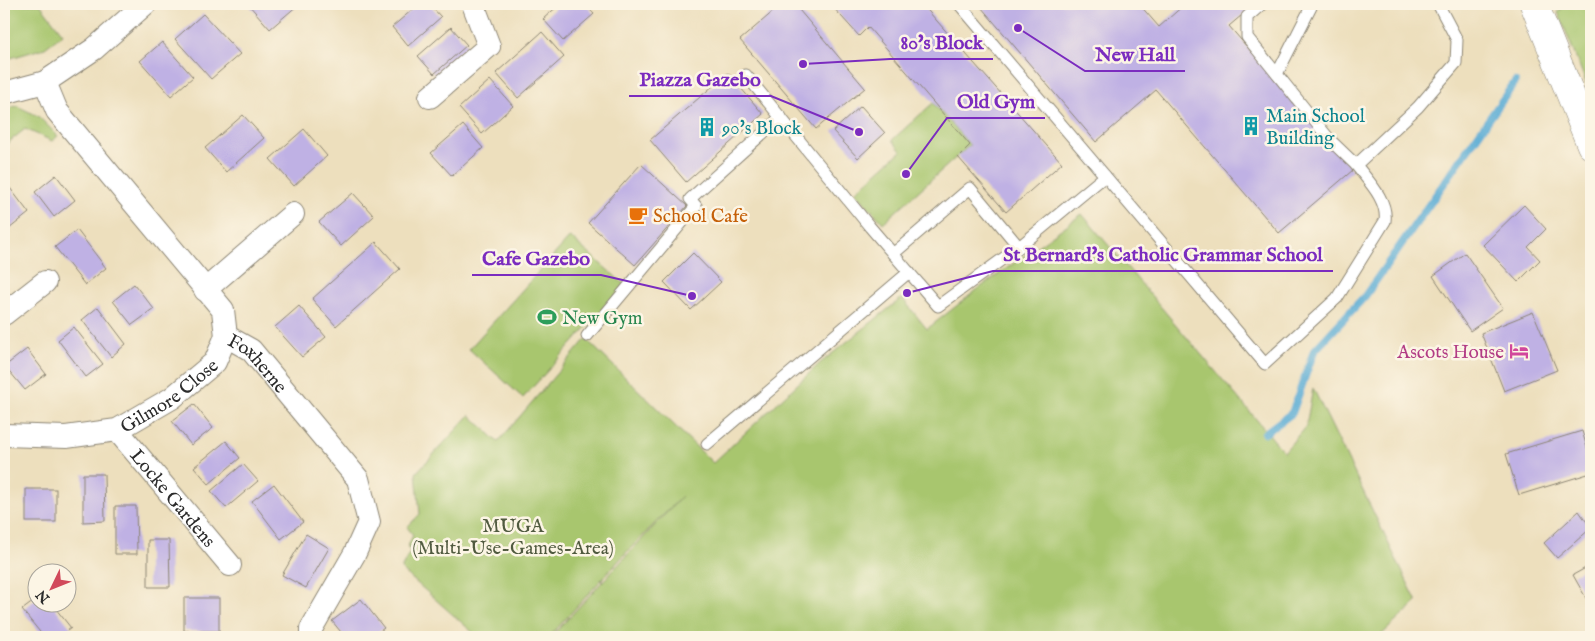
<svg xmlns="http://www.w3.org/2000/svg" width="1595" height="641" font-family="'IM FELL English',serif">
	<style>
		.green { fill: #a8c66e; stroke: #6a784c }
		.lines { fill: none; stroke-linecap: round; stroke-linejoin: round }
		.stream { stroke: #58abd4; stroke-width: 8 }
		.building { fill: #bfb1e4 }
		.service-casing { stroke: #8c8574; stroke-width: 13 }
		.minor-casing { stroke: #8c8574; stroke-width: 24 }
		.primary-casing { stroke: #8c8574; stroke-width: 29 }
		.service { stroke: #fff; stroke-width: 11 }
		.minor { stroke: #fff; stroke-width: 22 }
		.primary { stroke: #fff; stroke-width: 28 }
		.labels { text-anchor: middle; stroke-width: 5; stroke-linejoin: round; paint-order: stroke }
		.culture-label { font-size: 19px; fill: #0d838f; stroke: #fcf5e5; text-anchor: start }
		.food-label { font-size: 19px; fill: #c56008; stroke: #fcf5e5; text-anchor: start }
		.leisure-label { font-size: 19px; fill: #27864d; stroke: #fcf5e5; text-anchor: start }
		.hotel-label { font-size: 19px; fill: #b23c85; stroke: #fcf5e5; text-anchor: end }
		.street-label { font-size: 19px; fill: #2b2b2b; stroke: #fcf5e5 }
		.park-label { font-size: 19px; fill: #505a3f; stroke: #fcf5e5 }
		.leader { fill: none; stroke: #7b2cbf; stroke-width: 2 }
		.callout-dot { fill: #7b2cbf; stroke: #fcf5e5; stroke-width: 2 }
		.callout-label { font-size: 20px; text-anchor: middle; font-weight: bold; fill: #7b2cbf; stroke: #fcf5e5; stroke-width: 5; stroke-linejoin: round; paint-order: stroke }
	</style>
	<rect width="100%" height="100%" fill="#fcf5e5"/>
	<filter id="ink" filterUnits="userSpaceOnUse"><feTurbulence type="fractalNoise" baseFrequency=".02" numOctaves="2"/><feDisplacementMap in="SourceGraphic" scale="10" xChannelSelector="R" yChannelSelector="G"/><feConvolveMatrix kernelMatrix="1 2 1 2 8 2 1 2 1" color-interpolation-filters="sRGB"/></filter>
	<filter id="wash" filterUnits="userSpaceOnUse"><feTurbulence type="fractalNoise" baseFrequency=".0096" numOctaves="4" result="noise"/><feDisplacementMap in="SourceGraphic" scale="20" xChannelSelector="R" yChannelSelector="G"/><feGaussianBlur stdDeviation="1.12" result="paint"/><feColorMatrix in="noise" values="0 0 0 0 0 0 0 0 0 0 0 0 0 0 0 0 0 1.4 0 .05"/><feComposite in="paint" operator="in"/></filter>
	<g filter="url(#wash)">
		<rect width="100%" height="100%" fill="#eddfbd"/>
		<g class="green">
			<polygon points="4,4 40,4 63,34 45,48 4,60"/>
			<polygon points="1567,4 1591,4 1591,95 1558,12"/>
			<polygon points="933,103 970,145 883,223 855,192 901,151 892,140"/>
			<polygon points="17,106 38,116 58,136 52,141 25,129 4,146 4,109"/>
			<polygon points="1082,214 1284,452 1306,426 1313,388 1417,602 1379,637 551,637 682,496 623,556 549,637 478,637 401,569 410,552 408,546 413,535 407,527 420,514 416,473 470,415 498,442 586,339 713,463 819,364 902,298 927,329 978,289"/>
			<polygon points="570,237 625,285 523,398 469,349"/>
		</g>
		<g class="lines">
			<polyline class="stream" points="1265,433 1292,413 1314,351 1365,296 1515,82"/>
		</g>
		<g id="blocks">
			<g class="building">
				<polygon points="248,4 299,4 270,29"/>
				<polygon points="419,4 429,4 441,17 408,46 392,27"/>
				<polygon points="560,4 585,4 594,14 563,41 543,19"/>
				<polygon points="782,4 794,4 865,88 816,129 740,40"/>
				<polygon points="835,4 922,4 1062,163 1006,212 958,157 970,145 868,27 859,36 832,6"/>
				<polygon points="985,4 1139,4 1159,27 1185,4 1255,4 1229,26 1353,170 1279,233 1156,90 1096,142 981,7"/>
				<polygon points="203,14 240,54 211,79 175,39"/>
				<polygon points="451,27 467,45 434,74 418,56"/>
				<polygon points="542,32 564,57 518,98 496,73"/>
				<polygon points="162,42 193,77 171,96 140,61"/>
				<polygon points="728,73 763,114 686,182 650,140"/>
				<polygon points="490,80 513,106 482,134 459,108"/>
				<polygon points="861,106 885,133 858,158 833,131"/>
				<polygon points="243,115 264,138 226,172 205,148"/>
				<polygon points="463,125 483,148 452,176 431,153"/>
				<polygon points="304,129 327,156 294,186 270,159"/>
				<polygon points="641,164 687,206 635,265 588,223"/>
				<polygon points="56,175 75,200 54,217 35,192"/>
				<polygon points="10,188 29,213 4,233 4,193"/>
				<polygon points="353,193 374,216 341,246 319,222"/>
				<polygon points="1524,205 1546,229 1528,247 1540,260 1518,282 1483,245"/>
				<polygon points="77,230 106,268 85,285 55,247"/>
				<polygon points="376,242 400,269 336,326 312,299"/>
				<polygon points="693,253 721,282 691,310 664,282"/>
				<polygon points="1465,253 1503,308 1470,331 1433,276"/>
				<polygon points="134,284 154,309 132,325 113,301"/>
				<polygon points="299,306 326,337 302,357 275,327"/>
				<polygon points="98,307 126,344 111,357 82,320"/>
				<polygon points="1533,312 1557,370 1504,391 1481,333"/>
				<polygon points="74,327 103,364 86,377 58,340"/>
				<polygon points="27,349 46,374 25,390 5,366"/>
				<polygon points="194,404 213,428 191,445 172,421"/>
				<polygon points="1582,431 1591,461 1591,473 1519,495 1506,454"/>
				<polygon points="226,441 240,458 209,484 194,467"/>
				<polygon points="243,464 258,481 226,508 211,491"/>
				<polygon points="83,474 104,474 105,521 83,522"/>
				<polygon points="274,484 303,522 281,539 252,501"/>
				<rect x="26" y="489" width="30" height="33"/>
				<polygon points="115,506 136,506 137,554 115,554"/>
				<polygon points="1579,511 1591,528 1557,558 1544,543"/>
				<polygon points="306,534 329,548 306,588 282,575"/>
				<polygon points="148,540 169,540 170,587 148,587"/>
				<polygon points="1591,565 1591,607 1573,575"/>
				<polygon points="38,598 38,604 52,604 71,628 59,637 44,637 22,610"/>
				<rect x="184" y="598" width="35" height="33"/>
				<polygon points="361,599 384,628 372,637 345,637 332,621"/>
			</g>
		</g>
	</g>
	<g filter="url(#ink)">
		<use href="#blocks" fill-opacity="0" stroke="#8c8574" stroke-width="1"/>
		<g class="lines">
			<g class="service-casing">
				<g id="service">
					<path d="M 959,4 L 1265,364 L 1337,298 L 1385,221 C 1388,200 1368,181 1356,165"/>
					<polyline points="1262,4 1247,17 1247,37 1330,140 1356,165 1418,107 1456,63 1457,40 1438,4"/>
					<polyline points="1277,74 1311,7 1309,4"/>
					<polyline points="746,75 870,227 938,306 1019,247"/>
					<polyline points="893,254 970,188 1019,247 1105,176"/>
					<polyline points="587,336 696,206 690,199 781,117"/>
					<polyline points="707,444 909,272"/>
				</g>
			</g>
			<g class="minor-casing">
				<g id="minor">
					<path id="s1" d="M 45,82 L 57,111 L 223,310 L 226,336 L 251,350 L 358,479 L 369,522 L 355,553 L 311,629 L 311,637"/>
					<polyline points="4,93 45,82 94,49 145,4"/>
					<polyline points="430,97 489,46 473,4"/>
					<polyline points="205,290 293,214"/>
					<polyline points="4,314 45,282"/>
					<path id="s2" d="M 117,430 L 230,565"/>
					<path id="s3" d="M 4,435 L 66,437 L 117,430 L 172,398 L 215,362 L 226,336"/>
				</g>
			</g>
			<g class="primary-casing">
				<polyline id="primary" points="1534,4 1591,145"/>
			</g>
			<use href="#service" class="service"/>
			<use href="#minor" class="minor"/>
			<use href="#primary" class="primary"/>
		</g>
	</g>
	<defs>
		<g id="building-bare" transform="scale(1.5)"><path d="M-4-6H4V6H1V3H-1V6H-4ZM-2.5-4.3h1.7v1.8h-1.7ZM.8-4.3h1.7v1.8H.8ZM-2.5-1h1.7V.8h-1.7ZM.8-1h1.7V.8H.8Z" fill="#0f9aa8" stroke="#fcf5e5" stroke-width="2.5" paint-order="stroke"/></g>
		<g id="cafe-bare" transform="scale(1.5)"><path d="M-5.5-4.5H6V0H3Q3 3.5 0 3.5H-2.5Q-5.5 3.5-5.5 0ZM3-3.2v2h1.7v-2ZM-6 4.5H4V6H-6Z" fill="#e8710a" stroke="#fcf5e5" stroke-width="2.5" paint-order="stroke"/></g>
		<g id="stadium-bare" transform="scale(1.5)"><path d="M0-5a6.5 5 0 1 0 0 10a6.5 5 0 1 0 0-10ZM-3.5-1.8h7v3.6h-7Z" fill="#2e9e5b" stroke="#fcf5e5" stroke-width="2.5" paint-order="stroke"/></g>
		<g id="hotel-bare" transform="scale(1.5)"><path d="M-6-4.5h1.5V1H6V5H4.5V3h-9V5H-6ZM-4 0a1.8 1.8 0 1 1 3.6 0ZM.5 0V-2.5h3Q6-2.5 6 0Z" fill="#d1479c" stroke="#fcf5e5" stroke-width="2.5" paint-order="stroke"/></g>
	</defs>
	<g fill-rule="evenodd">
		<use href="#building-bare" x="1251" y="126"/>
		<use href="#building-bare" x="707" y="127"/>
		<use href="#cafe-bare" x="638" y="215"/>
		<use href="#stadium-bare" x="547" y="317"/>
		<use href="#hotel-bare" x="1519" y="351"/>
	</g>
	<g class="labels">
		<g class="culture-label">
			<text x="1266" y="122">Main School<tspan x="1266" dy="22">Building</tspan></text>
			<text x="722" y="134">90's Block</text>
		</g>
		<g class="food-label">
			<text x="653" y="222">School Cafe</text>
		</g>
		<g class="leisure-label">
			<text x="562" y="324">New Gym</text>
		</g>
		<g class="hotel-label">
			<text x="1504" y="358">Ascots House</text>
		</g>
		<g class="street-label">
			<text dy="7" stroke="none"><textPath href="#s1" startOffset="359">Foxherne</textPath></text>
			<text dy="7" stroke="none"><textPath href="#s3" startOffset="176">Gilmore Close</textPath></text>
			<text dy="7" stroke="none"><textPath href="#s2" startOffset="88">Locke Gardens</textPath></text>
		</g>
		<g class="park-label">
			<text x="513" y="532">MUGA<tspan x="513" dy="22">(Multi-Use-Games-Area)</tspan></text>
		</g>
	</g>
	<path class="leader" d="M803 64L890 59H993M1018 28L1085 71H1185M859 132L771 96H629M906 174L947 118H1045M907 293L993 271H1333M692 296L601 275H472"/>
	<g class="callout-dot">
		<circle cx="803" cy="64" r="5"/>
		<circle cx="1018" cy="28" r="5"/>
		<circle cx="859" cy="132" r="5"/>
		<circle cx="906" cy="174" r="5"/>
		<circle cx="907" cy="293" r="5"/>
		<circle cx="692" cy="296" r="5"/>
	</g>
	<g class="callout-label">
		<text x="942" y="49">80's Block</text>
		<text x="1135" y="61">New Hall</text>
		<text x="700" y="86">Piazza Gazebo</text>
		<text x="996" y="108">Old Gym</text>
		<text x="1163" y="261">St Bernard's Catholic Grammar School</text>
		<text x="536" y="265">Cafe Gazebo</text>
	</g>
	<rect width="1595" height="641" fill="none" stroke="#fcf5e5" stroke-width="20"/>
	<g transform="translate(52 588) rotate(227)"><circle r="24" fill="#fcf5e5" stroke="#a8a49b"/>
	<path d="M0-4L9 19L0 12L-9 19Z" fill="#d1495b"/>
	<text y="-8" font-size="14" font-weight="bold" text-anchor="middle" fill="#2b2b2b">N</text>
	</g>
</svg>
